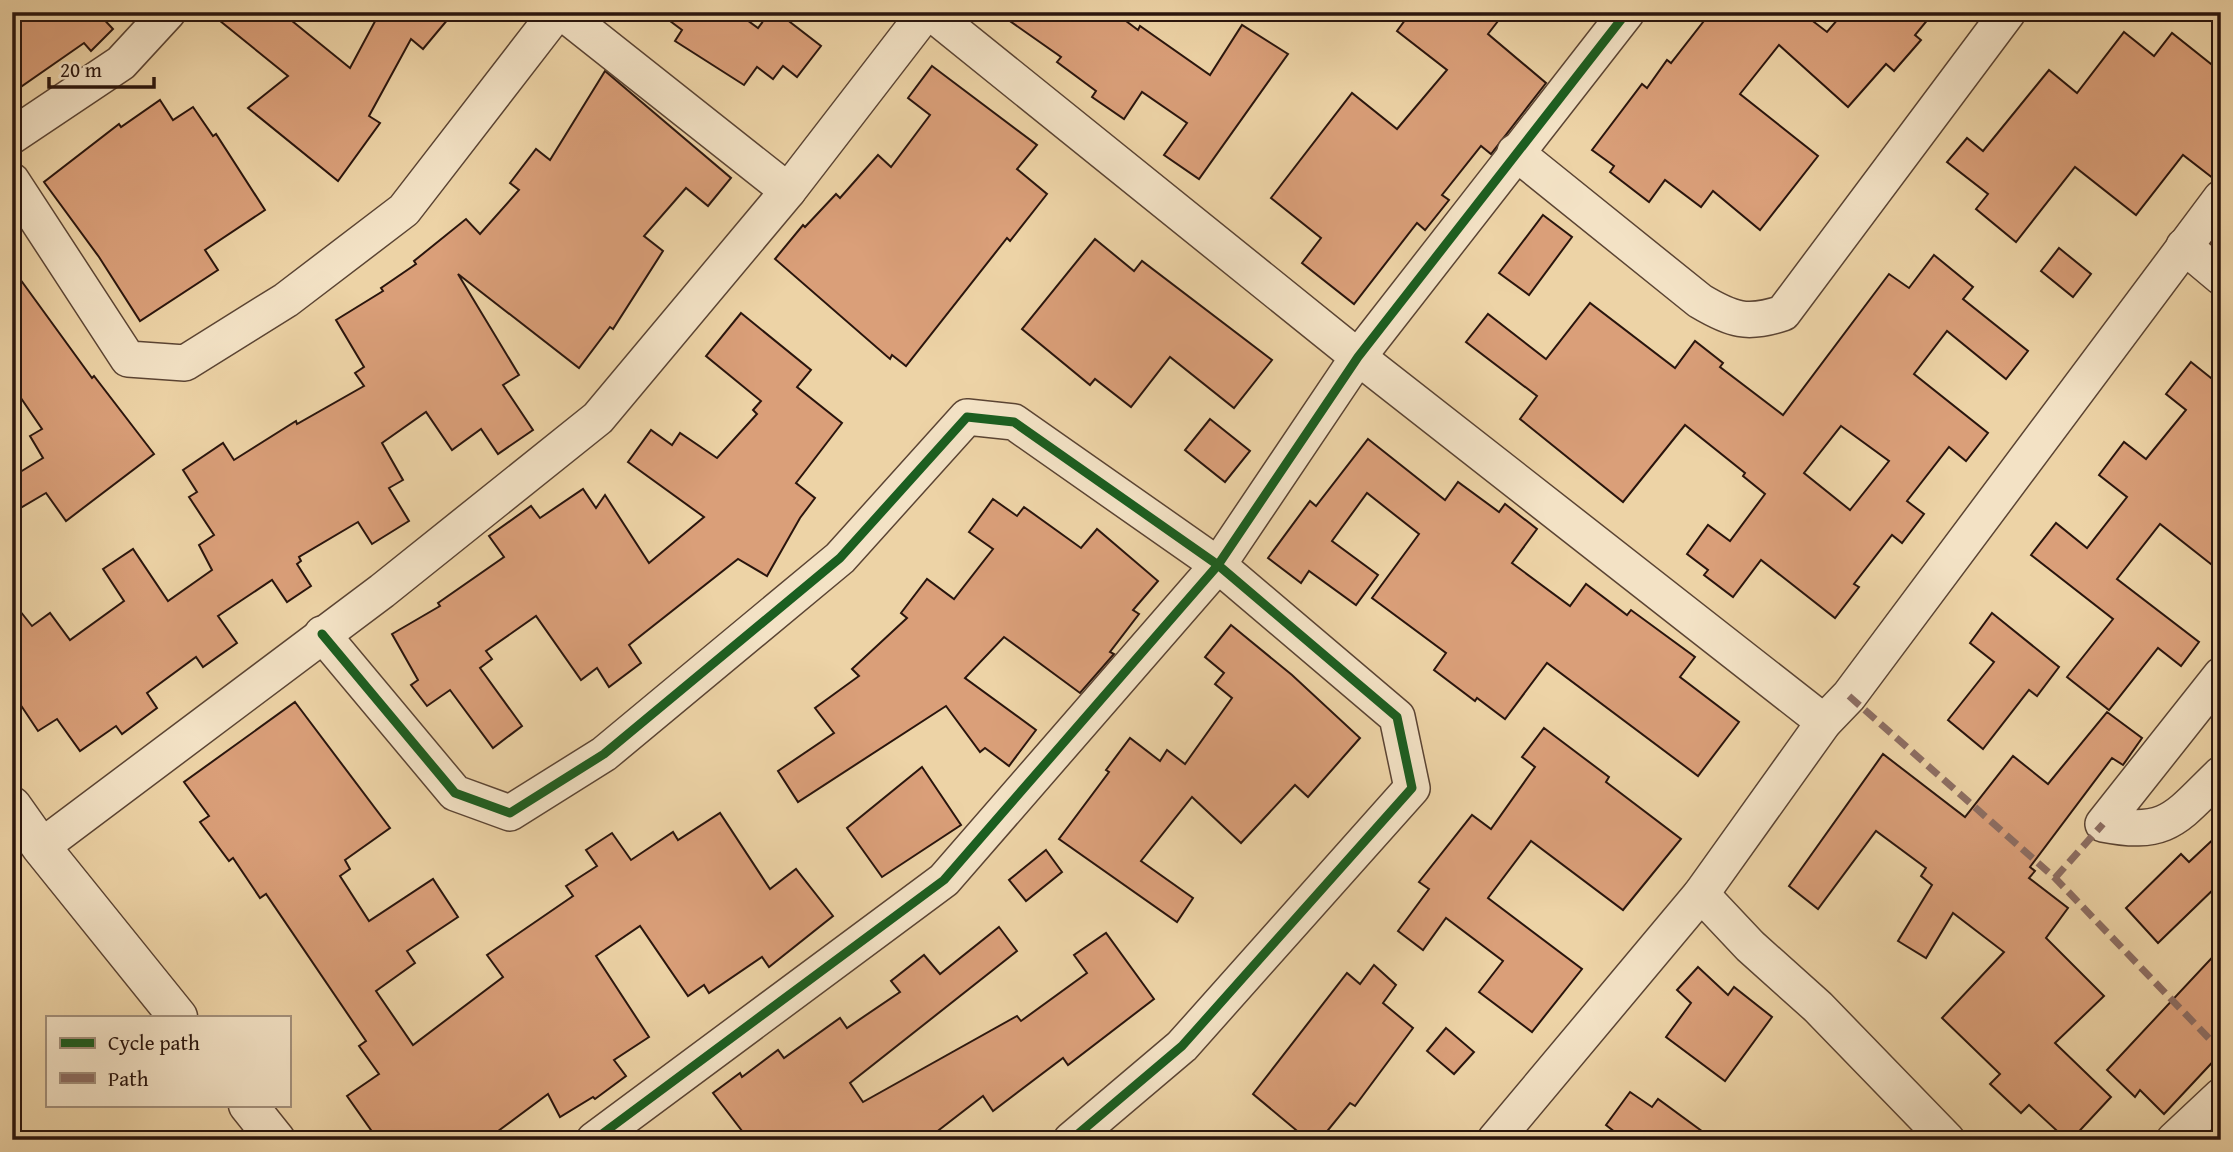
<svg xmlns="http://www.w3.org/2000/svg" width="2233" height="1152" font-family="'Gentium Book Plus',serif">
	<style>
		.building { fill: #da9f79; stroke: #2a150d; stroke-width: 2; fill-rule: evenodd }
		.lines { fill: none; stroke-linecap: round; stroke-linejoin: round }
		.minor-casing { stroke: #5b4433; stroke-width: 38 }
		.tertiary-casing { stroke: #5b4433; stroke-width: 41 }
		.minor { stroke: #f3e2c5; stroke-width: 35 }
		.tertiary { stroke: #f3e2c5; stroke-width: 38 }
		.quiet { stroke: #8d6e63; stroke-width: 7; stroke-dasharray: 14 7; stroke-linecap: butt }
		.cycleway-casing { stroke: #f3e2c5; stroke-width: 13 }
		.cycleway { stroke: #1b5e20; stroke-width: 9 }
	</style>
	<rect width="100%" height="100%" fill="#edd3a6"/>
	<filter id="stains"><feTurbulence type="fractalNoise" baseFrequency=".00286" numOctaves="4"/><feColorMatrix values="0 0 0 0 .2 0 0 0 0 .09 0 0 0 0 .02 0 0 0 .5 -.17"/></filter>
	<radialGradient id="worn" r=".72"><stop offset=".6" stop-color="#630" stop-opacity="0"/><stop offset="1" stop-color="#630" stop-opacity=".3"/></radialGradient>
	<g class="building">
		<polygon points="12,12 97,12 113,29 91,51 84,43 12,93"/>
		<polygon points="209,12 281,12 350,68 380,12 454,12 423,49 411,39 369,116 380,123 338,181 248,108 288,76"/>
		<polygon points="658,12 736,12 758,28 770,12 777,12 821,46 797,77 783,66 773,79 757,67 744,85 675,41 682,30"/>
		<polygon points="997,12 1114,12 1138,30 1140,26 1210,75 1242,25 1288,54 1199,179 1164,155 1187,123 1142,92 1124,119 1092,97 1096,91 1057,62 1061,57"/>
		<polygon points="1411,12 1505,12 1488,34 1546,83 1491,154 1481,146 1442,195 1449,200 1425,230 1417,223 1354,304 1302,263 1321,238 1271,198 1352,93 1397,129 1447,70 1397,31"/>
		<polygon points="1711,12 1801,12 1827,32 1844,12 1934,12 1915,35 1921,40 1894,71 1886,64 1848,107 1779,45 1740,94 1818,156 1760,230 1713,191 1701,207 1665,180 1649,202 1610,172 1614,166 1592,150 1642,84 1647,88 1667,60 1671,63"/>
		<polygon points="2124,32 2154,56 2172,33 2221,72 2221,178 2214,179 2183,155 2136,215 2075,167 2016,242 1976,209 1988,194 1947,162 1967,138 1983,151 2049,70 2077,93"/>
		<polygon points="932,66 1037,145 1017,169 1047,194 1010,241 1007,238 906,366 892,355 890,359 775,259 803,225 805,227 836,194 840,198 878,155 891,167 930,115 908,98"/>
		<polygon points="605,71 731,178 708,206 686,188 644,236 663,251 613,329 610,327 579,368 458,274 519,375 503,385 533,430 498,454 481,429 452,450 426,412 382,443 403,480 389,488 409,521 372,544 358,522 299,557 301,561 297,564 311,586 287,602 272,580 218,616 237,643 203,667 196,657 147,693 157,708 122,734 116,726 80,751 57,719 38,731 12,692 12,601 32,626 50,613 70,640 124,601 103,569 133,549 168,601 212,570 199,545 214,535 189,497 197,492 183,470 223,443 234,460 296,421 297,424 364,386 355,373 364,367 336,320 383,291 381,288 416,264 414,261 466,219 480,234 519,190 510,183 536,149 550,160"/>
		<polygon points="160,100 173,120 193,107 213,136 216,134 265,210 205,250 218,270 140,321 99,257 44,182 119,124 121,127"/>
		<polygon points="1543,215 1572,237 1529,295 1499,273"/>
		<polygon points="1095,239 1134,271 1142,261 1272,360 1234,408 1170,357 1131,407 1095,379 1090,385 1022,329"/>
		<polygon points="2059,248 2091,274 2073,297 2041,271"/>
		<path d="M 1934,255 L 1973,287 L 1963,299 L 2028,351 L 2006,379 L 1947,331 L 1914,374 L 1988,433 L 1966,461 L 1949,447 L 1907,501 L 1924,514 L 1902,543 L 1892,535 L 1854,584 L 1859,587 L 1835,618 L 1761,560 L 1733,597 L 1704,575 L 1708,570 L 1687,554 L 1708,525 L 1730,541 L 1765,494 L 1743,476 L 1745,473 L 1685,425 L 1623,502 L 1520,419 L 1537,396 L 1466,342 L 1488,314 L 1546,359 L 1590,303 L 1675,368 L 1695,341 L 1723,363 L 1720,367 L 1783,415 L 1889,274 L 1909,288 ZM 1841,426 L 1889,461 L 1850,510 L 1804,473 Z"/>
		<polygon points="12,268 92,378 94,376 154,454 66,521 46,493 12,513 12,477 43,458 30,436 42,429 12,385"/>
		<polygon points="741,313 811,370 797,387 842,423 796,483 815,498 800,518 767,576 738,559 629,645 641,663 609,687 597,668 581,680 536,616 486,651 492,659 480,668 522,726 493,748 450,690 427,706 411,685 418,680 392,634 440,606 438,603 504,557 489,536 531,506 540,518 583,489 596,508 605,495 649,563 704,517 628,462 651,430 672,445 680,433 717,458 757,414 753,410 761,401 706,356"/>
		<polygon points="2191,362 2221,386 2221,572 2160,524 2117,579 2199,642 2181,666 2158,648 2109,710 2067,677 2113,619 2031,555 2056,523 2087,548 2127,497 2099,475 2124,442 2146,459 2186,410 2166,394"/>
		<polygon points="1210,419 1250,451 1225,482 1185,450"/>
		<polygon points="1368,439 1445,500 1458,482 1499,512 1505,504 1537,529 1512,563 1570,606 1586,584 1627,615 1631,610 1695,657 1680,677 1739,722 1698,776 1547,663 1505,719 1477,698 1475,701 1434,670 1446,653 1372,598 1419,534 1367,493 1332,541 1378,575 1356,605 1309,571 1301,583 1268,558 1310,501 1316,506"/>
		<polygon points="993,499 1017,516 1024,507 1081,548 1097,529 1158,581 1133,610 1139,614 1110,652 1114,654 1080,693 1004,637 965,678 1036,730 1009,766 985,748 980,752 946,706 798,802 778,771 834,733 815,708 859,676 852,669 907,618 901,613 927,579 954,599 993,549 969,532"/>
		<polygon points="1992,613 2059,667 2037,696 2029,690 1983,749 1948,720 1994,662 1970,643"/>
		<polygon points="1231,625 1292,675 1360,738 1308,797 1295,785 1241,843 1192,797 1141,861 1193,898 1177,922 1059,839 1109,772 1106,770 1130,738 1160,761 1167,750 1185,764 1232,698 1215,684 1224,673 1205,657"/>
		<polygon points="295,702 390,828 345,860 350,869 340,876 369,921 433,879 458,917 407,951 415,963 376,991 413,1045 503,977 487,955 573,896 566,886 597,866 586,850 612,833 631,860 673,832 678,840 720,813 770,889 796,869 833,916 769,967 762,957 709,993 704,985 688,996 640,926 596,956 649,1037 614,1060 626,1076 595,1099 593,1097 560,1117 548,1094 486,1140 378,1140 347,1096 379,1074 359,1046 366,1041 266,894 260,898 233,858 229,861 200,822 209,816 184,782"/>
		<polygon points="2107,712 2142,738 2123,765 2112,758 2030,867 2035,871 2029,878 2068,908 2046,938 2104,996 2055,1043 2111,1097 2071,1140 2067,1140 2029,1105 2021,1113 1990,1084 2000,1074 1942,1018 2004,952 1953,913 1926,958 1898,941 1932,885 1921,876 1926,868 1876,831 1818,909 1789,886 1883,754 1965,817 2013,756 2048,784"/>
		<polygon points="1544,728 1609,777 1606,782 1681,839 1623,910 1531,841 1488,898 1582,969 1532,1032 1479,992 1503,961 1446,918 1423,950 1398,931 1429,889 1419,882 1472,815 1491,829 1535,767 1522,757"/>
		<polygon points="922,767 961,825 882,877 847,828"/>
		<polygon points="2221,832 2221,882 2158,943 2126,908 2181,854 2189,862"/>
		<polygon points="1046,850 1062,872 1026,901 1009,880"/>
		<polygon points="999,927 1017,951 850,1083 863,1102 1017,1016 1021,1021 1087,973 1074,955 1106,933 1154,999 1068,1065 1063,1058 993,1111 983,1096 926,1140 749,1140 713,1093 740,1073 742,1077 778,1050 784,1058 840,1018 847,1028 900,992 891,981 924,955 940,974"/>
		<polygon points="2221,948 2221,1053 2164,1114 2140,1090 2135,1097 2107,1070"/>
		<polygon points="1374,965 1396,985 1383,1003 1413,1028 1355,1106 1350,1103 1320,1140 1308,1140 1253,1094 1347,973 1360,984"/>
		<polygon points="1698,967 1728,995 1734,987 1772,1017 1725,1081 1666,1037 1691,1003 1677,990"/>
		<polygon points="1446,1028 1474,1052 1454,1074 1427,1051"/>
		<polygon points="1630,1092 1652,1107 1658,1099 1714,1140 1625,1140 1606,1125"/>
	</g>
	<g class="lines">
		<g class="minor-casing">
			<g id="minor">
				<polyline points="562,12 788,191"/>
				<polyline points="930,12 1358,357 1824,722"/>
				<polyline points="12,136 121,63 168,12"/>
				<path d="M 1515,152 L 1700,301 C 1732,320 1747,325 1783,313 L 2008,12"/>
				<polyline points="12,181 128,359 185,363 286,300 404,210 557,12"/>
				<polyline points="2184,246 2221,277"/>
				<polyline points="322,634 455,793 510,813 604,754 840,558 967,417 1014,422 1218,565 1397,717 1412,788 1182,1046 1071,1140"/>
				<path d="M 2221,675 L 2103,824 C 2169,837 2177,816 2221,774"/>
				<polyline points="41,847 382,591 598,418 788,191 926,12"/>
				<polyline points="1701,894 1750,946 1818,1007 1947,1140"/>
				<polyline points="594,1140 944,880 1218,565 1358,357 1627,12"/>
				<polyline points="1495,1140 1701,894 1824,722 1849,696 2221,198"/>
				<polyline points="2174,1140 2221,1096"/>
			</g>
		</g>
		<g class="tertiary-casing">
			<g id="tertiary">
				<polyline points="12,806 41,847 178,1017"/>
				<polyline points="248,1105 276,1140"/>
			</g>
		</g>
		<use href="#minor" class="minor"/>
		<use href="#tertiary" class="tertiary"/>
		<g class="quiet">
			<polyline points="1849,696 2055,878 2221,1051"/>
			<polyline points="2055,878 2103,824"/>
		</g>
		<g class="cycleway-casing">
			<g id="cycleway">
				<polyline points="322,634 455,793 510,813 604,754 840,558 967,417 1014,422 1218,565 1397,717 1412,788 1182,1046 1071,1140"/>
				<polyline points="594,1140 944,880 1218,565 1358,357 1627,12"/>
			</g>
		</g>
		<use href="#cycleway" class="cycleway"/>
	</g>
	<rect width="2233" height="1152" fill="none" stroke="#edd3a6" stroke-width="42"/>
	<rect x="14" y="14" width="2205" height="1124" fill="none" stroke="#2a150d" stroke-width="3.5"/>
	<rect x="21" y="21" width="2191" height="1110" fill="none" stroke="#2a150d" stroke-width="2"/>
	<rect x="46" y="1016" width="245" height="91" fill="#f3e2c5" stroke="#a3907b" stroke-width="2"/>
	<rect x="60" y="1038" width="35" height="10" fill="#1b5e20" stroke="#a3907b" stroke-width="2"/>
	<text x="108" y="1050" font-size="21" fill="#2a150d">Cycle path</text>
	<rect x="60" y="1073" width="35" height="10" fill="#8d6e63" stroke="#a3907b" stroke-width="2"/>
	<text x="108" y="1086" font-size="21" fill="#2a150d">Path</text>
	<path d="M49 77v10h105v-10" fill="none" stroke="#2a150d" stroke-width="3.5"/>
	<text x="60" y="77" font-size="21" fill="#2a150d" stroke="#f3e2c5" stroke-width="5" paint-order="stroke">20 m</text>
	<rect width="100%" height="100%" filter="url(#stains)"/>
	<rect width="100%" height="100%" fill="url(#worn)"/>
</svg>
